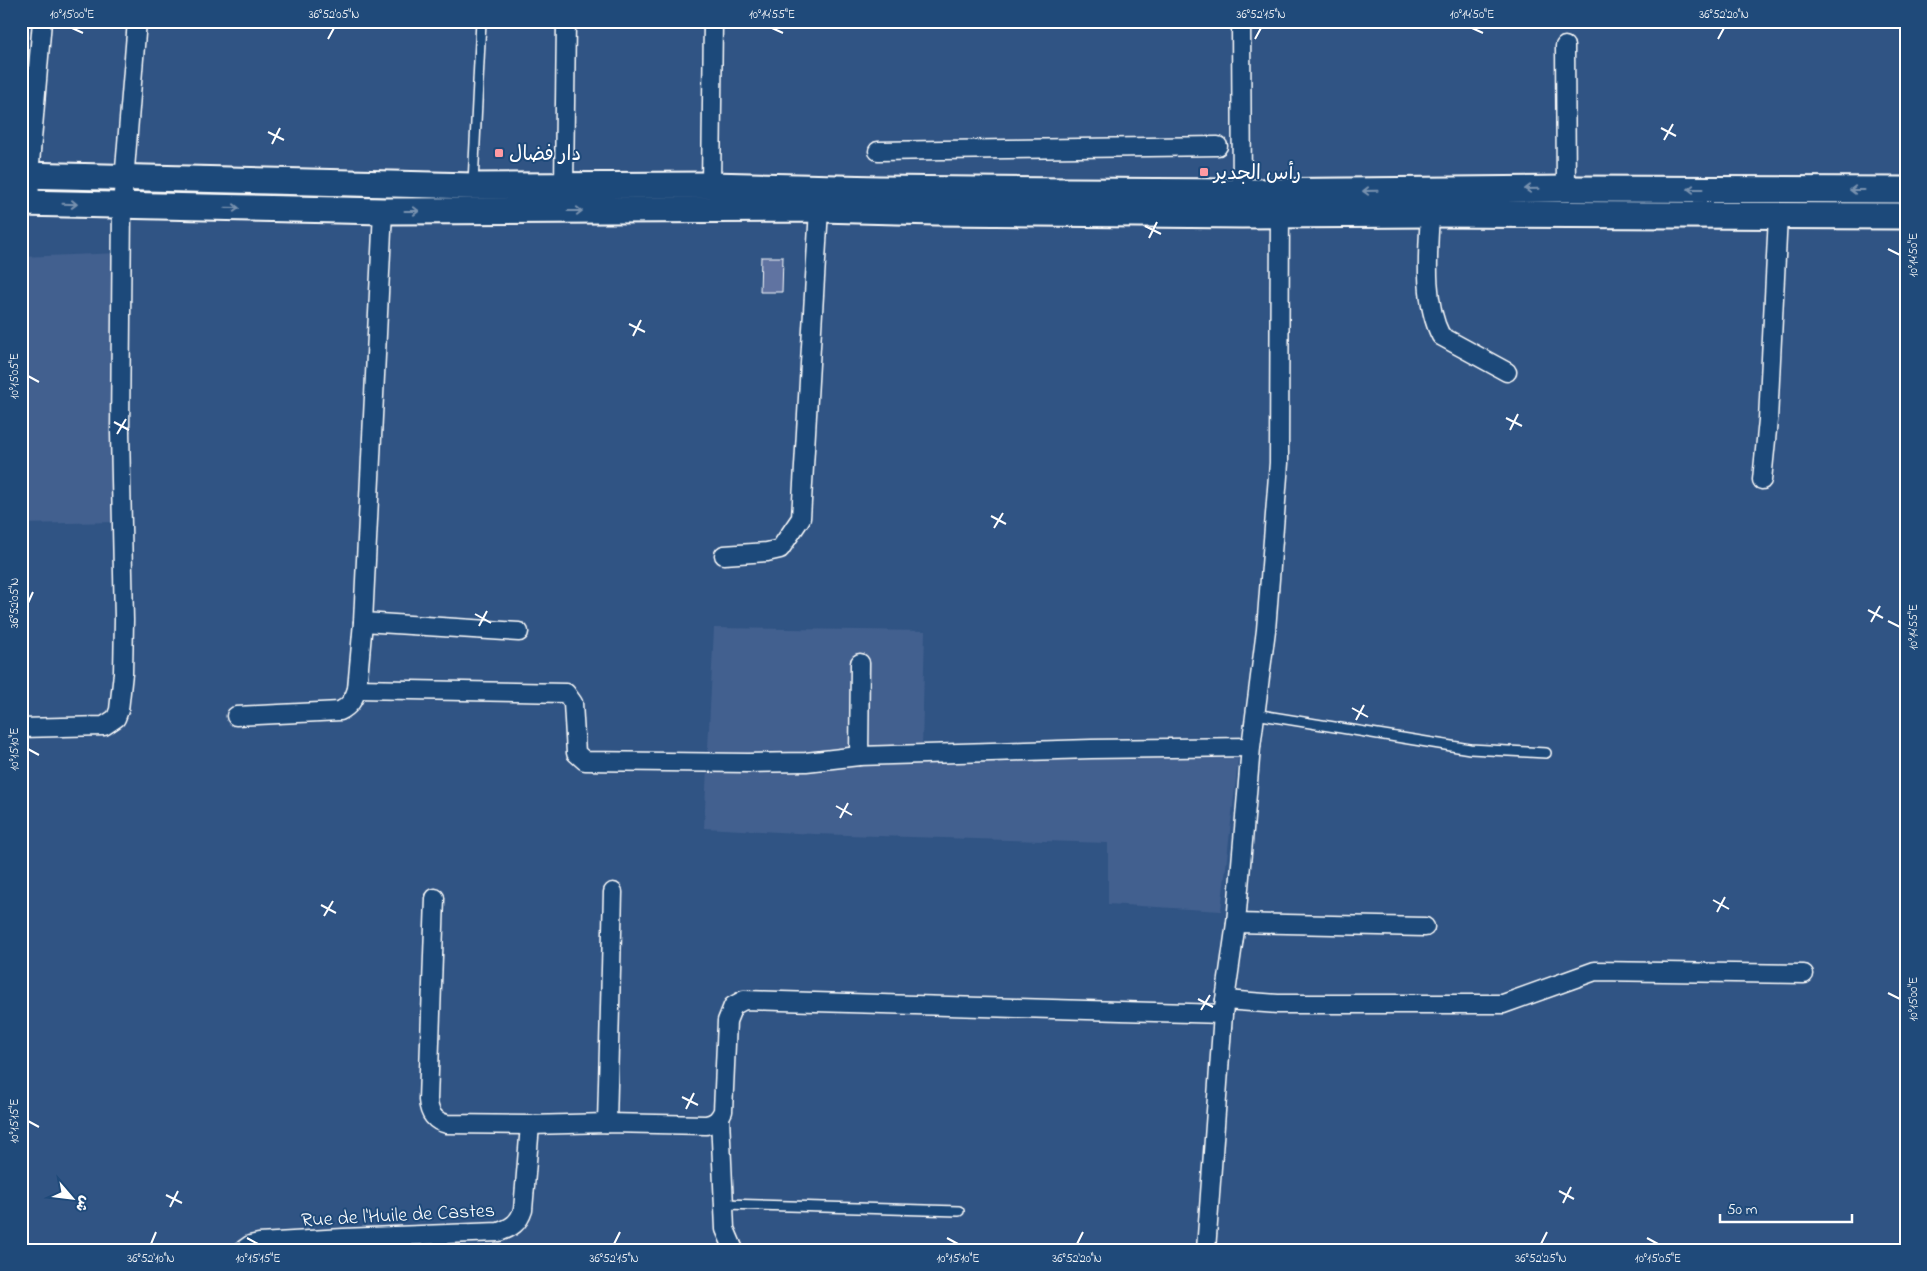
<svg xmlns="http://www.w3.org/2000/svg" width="1927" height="1271" font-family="'Indie Flower','Playpen Sans Arabic',sans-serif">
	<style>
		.built { fill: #42608f }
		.building { fill: #6073a1; stroke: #fff }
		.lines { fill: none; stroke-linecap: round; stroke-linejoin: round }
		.lane-casing { stroke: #fff; stroke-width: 12 }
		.street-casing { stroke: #fff; stroke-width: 21 }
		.secondary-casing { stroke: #fff; stroke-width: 29 }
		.lane { stroke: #1f4a7a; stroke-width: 9 }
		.street { stroke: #1f4a7a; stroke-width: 18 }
		.secondary { stroke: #1f4a7a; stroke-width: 25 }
		.oneway { stroke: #7992af }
		.ticks { fill: none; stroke: #fff; stroke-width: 2 }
		.poi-dot { fill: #ff9aa2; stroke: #1f4a7a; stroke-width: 2 }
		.labels { text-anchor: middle; stroke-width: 4; stroke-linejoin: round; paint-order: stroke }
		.poi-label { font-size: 20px; fill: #fff; stroke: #1f4a7a; text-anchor: start }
		.street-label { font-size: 20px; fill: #fff; stroke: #1f4a7a }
		.neatline { fill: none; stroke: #fff; stroke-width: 2 }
		.ticks-label { font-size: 12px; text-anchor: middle; fill: #fff }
	</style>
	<rect width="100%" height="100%" fill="#305484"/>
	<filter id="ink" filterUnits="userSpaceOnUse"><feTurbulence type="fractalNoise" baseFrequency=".02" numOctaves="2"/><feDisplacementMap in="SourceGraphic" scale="10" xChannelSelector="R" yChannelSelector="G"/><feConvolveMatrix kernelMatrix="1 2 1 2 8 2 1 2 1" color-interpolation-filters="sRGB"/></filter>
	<g filter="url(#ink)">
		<g class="built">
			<polygon points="120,253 117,522 21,524 21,257"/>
			<polygon points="714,628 925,631 922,746 1240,743 1221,911 1108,904 1108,843 814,834 704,828"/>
		</g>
		<polygon class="building" points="761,257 783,257 782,292 760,292"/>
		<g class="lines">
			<g class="lane-casing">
				<g id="lane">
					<polyline points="473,183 481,21"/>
					<polyline points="1255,714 1470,749 1546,753"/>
					<polyline points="724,1204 959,1211"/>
				</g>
			</g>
			<g class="street-casing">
				<g id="street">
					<polyline points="1241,21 1242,202"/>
					<polyline points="1565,46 1566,189"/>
					<polyline points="878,151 1218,146"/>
					<polyline points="711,185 713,21"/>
					<polyline points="564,186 566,21"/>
					<polyline points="30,203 29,175 42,21"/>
					<path d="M 1430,214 C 1428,252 1423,301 1441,336 L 1507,372"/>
					<polyline points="1762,480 1768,420 1778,216"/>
					<polyline points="724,555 767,552 780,549 801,518 819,209"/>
					<polyline points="363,622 519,632"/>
					<polyline points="357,689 566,693 573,703 576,753 585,761 748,763 806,762 859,756 1091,749 1251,747"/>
					<path d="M 236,716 L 340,711 C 350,706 354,699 357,689 L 363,622 L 383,211"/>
					<polyline points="21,728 104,726 116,718 119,710 123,673 124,620 120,432 122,206 137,21"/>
					<polyline points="859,756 860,663"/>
					<path d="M 435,898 L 428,1100 C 429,1112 433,1121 447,1124 L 530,1125 L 607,1123 L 706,1125 C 715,1123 719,1120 723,1111 L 727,1021 L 733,1006 L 744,1000 L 1223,1014"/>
					<polyline points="1236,923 1425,927"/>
					<polyline points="1225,1000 1278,1004 1503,1004 1595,971 1804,974"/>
					<polyline points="720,1118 725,1229 734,1250"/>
					<polyline points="607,1123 613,892"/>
					<path d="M 243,1250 L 250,1245 L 259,1243 L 343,1238 L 499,1232 C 511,1228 519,1223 523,1210 L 530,1125"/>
					<polyline points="1206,1250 1223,1014 1236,923 1251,747 1266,630 1279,463 1280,204"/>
				</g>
			</g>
			<g class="secondary-casing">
				<g id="secondary">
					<polyline points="21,175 473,186 711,185 879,189 1069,191 1242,192 1566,189 1906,190"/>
					<polyline points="21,203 383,211 819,209 936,212 1242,215 1430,214 1906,216"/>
				</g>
			</g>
			<use href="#lane" class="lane"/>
			<use href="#street" class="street"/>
			<use href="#secondary" class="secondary"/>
		</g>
		<defs><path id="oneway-shaft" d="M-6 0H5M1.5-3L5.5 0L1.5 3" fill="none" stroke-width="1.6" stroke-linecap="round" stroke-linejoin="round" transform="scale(1.25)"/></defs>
		<g class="oneway">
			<use href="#oneway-shaft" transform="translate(1532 189) rotate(179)"/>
			<use href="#oneway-shaft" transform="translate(1695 189) rotate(180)"/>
			<use href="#oneway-shaft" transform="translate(1857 190) rotate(180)"/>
			<use href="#oneway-shaft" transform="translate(1370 191) rotate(179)"/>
			<use href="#oneway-shaft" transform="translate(70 204) rotate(2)"/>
			<use href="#oneway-shaft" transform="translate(232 208) rotate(1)"/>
			<use href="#oneway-shaft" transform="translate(412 211)"/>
			<use href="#oneway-shaft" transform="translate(575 211)"/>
		</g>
	</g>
	<path class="ticks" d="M 72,28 L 83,33M 772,28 L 783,33M 1472,28 L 1483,33M 328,39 L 334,28M 1255,39 L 1261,28M 1718,39 L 1724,28M 1661,128 L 1676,136M 268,132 L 284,140M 1664,140 L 1673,124M 272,144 L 280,128M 1145,226 L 1161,234M 1149,238 L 1157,222M 1888,249 L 1900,255M 629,324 L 645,332M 633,336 L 641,320M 28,376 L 39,382M 1506,418 L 1522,426M 114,422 L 129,430M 1510,430 L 1518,414M 117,434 L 126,419M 991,516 L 1006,524M 994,528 L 1003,513M 28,603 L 33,592M 1868,610 L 1883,618M 475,614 L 491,623M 1888,621 L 1900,627M 1871,622 L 1880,606M 479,626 L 487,611M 1352,708 L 1368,717M 1356,720 L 1364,705M 28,749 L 39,755M 836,806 L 852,815M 840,818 L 848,803M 1713,900 L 1729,909M 321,905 L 336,913M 1717,912 L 1725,897M 324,916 L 333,901M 1888,993 L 1900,999M 1198,999 L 1213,1007M 1201,1010 L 1210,995M 682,1097 L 698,1105M 686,1109 L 694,1093M 28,1121 L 39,1127M 1559,1191 L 1574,1199M 166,1195 L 182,1203M 1563,1203 L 1571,1187M 170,1207 L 178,1191M 247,1238 L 258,1244M 947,1238 L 958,1244M 1647,1238 L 1658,1244M 151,1244 L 156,1232M 614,1244 L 620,1232M 1077,1244 L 1083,1232M 1541,1244 L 1547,1232"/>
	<g class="poi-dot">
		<rect x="494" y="148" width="10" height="10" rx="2.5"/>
		<rect x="1199" y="167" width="10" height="10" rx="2.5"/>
	</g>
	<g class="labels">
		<g class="poi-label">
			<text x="509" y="160">دار فضال</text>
			<text x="1214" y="179">رأس الجدير</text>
		</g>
		<g class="street-label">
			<text transform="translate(398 1214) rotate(-3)" y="7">Rue de l'Huile de Castes</text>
		</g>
	</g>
	<rect width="1927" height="1271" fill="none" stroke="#1f4a7a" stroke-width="55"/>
	<g transform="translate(72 1198) rotate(118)" stroke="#1f4a7a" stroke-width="4" paint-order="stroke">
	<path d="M0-4L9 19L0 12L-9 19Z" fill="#ffffff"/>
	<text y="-8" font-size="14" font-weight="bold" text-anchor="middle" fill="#ffffff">ش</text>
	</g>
	<path d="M1720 1214v8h132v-8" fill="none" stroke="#ffffff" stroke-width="2.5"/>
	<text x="1727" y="1214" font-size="15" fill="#ffffff" stroke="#1f4a7a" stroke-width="4" paint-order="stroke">50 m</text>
	<rect x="28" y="28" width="1872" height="1216" class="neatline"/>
	<g class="ticks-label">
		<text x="72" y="18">10°15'00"E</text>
		<text x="334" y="18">36°52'05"N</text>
		<text x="772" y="18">10°14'55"E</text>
		<text x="1261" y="18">36°52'15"N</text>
		<text x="1472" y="18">10°14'50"E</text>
		<text x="1724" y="18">36°52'20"N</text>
		<text transform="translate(1913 255) rotate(-90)" y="4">10°14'50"E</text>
		<text transform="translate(14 376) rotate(-90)" y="4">10°15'05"E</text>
		<text transform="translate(14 603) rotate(-90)" y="4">36°52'05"N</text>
		<text transform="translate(1913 627) rotate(-90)" y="4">10°14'55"E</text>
		<text transform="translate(14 749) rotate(-90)" y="4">10°15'10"E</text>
		<text transform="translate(1913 999) rotate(-90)" y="4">10°15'00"E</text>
		<text transform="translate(14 1121) rotate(-90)" y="4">10°15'15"E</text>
		<text x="151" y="1262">36°52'10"N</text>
		<text x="258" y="1262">10°15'15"E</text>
		<text x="614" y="1262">36°52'15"N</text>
		<text x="958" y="1262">10°15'10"E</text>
		<text x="1077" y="1262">36°52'20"N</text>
		<text x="1541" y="1262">36°52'25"N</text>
		<text x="1658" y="1262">10°15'05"E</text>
	</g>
</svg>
